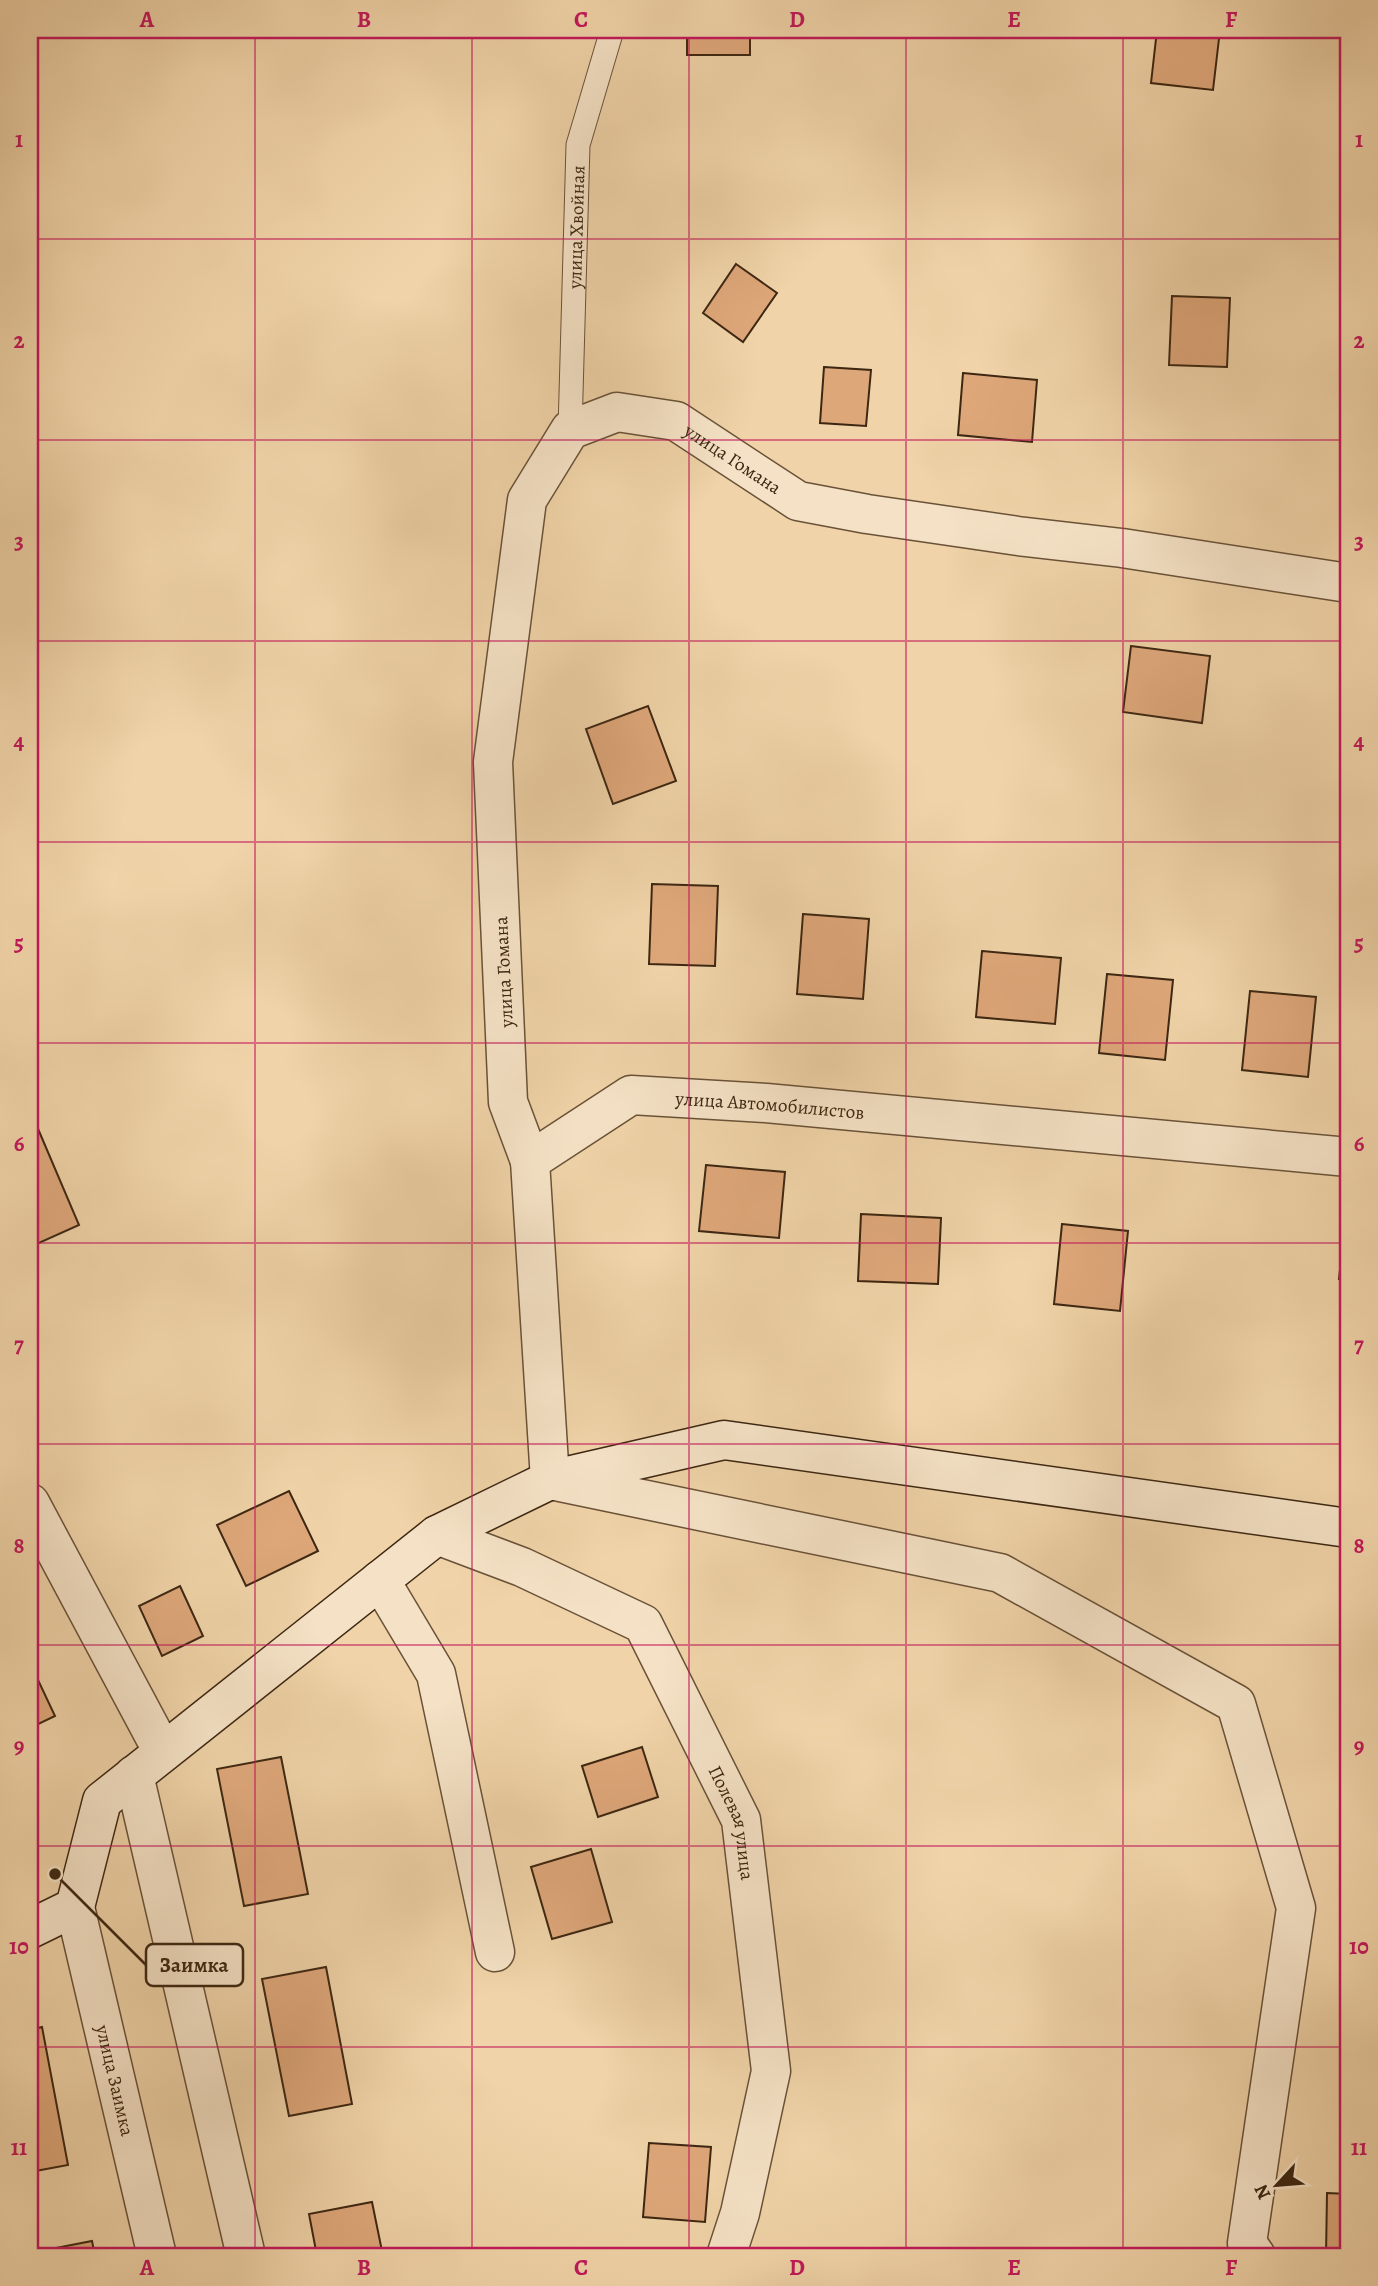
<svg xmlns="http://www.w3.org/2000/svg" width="1378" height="2286" font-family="Alegreya,serif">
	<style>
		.building { fill: #dea77a; stroke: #3d2712; stroke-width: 2 }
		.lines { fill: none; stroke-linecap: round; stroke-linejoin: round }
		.lane-casing { stroke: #6a5238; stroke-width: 25 }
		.street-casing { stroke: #6a5238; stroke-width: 41 }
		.secondary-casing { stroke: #3d2712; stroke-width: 41 }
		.lane { stroke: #f5e2c6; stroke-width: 23 }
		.street { stroke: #f5e2c6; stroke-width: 38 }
		.secondary { stroke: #f5e2c6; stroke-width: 38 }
		.grid { fill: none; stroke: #c2185b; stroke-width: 2; stroke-opacity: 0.55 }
		.labels { text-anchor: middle; stroke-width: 6; stroke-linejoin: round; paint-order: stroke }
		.street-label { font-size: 19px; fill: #3d2712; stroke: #f5e2c6 }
		.leader { fill: none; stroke: #3d2712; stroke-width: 2.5 }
		.callout-dot { fill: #3d2712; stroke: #f5e2c6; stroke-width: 2.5 }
		.callout { fill: #f5e2c6; stroke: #3d2712; stroke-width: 2.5 }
		.callout-label { font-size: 21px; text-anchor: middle; font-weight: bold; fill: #3d2712 }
		.neatline { fill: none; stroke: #c2185b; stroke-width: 2.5 }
		.grid-label { font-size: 23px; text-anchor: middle; font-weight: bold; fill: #c2185b }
	</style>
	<rect width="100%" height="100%" fill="#f0d3a8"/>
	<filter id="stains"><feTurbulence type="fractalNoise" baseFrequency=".00286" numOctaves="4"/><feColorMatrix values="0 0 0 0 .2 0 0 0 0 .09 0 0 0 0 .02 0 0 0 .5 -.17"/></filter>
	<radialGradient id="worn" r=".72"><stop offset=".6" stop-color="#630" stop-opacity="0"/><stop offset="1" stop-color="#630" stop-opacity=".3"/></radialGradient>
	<g class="building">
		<rect x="687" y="30" width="63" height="25"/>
		<polygon points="1157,30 1220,30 1213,90 1151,83"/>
		<polygon points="736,264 777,293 743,342 703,313"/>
		<polygon points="1172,296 1230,298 1227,367 1169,365"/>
		<polygon points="824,367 871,370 866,426 820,423"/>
		<polygon points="963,373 1037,380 1032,442 958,435"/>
		<polygon points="1131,646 1210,656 1202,723 1123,712"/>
		<polygon points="648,706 676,781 613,804 586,729"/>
		<polygon points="652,884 718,886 715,966 649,964"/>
		<polygon points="803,914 869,919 863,999 797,994"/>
		<polygon points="982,951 1061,958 1055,1024 976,1017"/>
		<polygon points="1107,974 1173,980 1165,1060 1099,1053"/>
		<polygon points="1250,991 1316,997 1308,1077 1242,1070"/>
		<polygon points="30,1110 79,1225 30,1247"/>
		<polygon points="706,1165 785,1172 779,1238 699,1231"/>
		<polygon points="1347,1200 1348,1200 1348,1280 1339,1279"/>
		<polygon points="861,1214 941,1218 938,1284 858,1281"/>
		<polygon points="1062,1224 1128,1231 1120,1311 1054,1304"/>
		<polygon points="289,1491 318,1551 246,1586 217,1525"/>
		<polygon points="180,1586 203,1636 162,1656 139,1606"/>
		<polygon points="30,1663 55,1716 30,1728"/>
		<polygon points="642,1747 658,1797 598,1817 582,1766"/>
		<polygon points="281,1757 308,1894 244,1906 217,1769"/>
		<polygon points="591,1849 612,1922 552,1939 531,1867"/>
		<polygon points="326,1967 352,2104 289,2116 262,1979"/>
		<polygon points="42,2027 68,2165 30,2172 30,2030"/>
		<polygon points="649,2143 711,2147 705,2222 643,2217"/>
		<polygon points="1327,2193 1348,2194 1348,2256 1326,2256"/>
		<polygon points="372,2202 383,2256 317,2256 309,2214"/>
		<polygon points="92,2241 95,2256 30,2256 30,2253"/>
	</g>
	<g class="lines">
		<g class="lane-casing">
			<g id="lane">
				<path id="s1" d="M 570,430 L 578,145 L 612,30"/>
			</g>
		</g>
		<g class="street-casing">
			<g id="street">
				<path id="s2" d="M 530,1161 L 508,1102 L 493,762 L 527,500 L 570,430 L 617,412 L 676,421 L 798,501 L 867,514 L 1018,536 L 1122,548 L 1348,583"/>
				<polyline points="30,1503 163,1752"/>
				<path id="s3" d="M 437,1535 L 522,1567 L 643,1624 L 741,1820 L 771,2071 L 740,2213 L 726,2256"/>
				<polyline points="380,1580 436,1674 495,1952"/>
				<polyline points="134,1775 246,2256"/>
				<path id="s4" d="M 75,1907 L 157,2256"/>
				<path id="s5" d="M 1256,2256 L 1247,2243 L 1296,1908 L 1236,1704 L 1000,1573 L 550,1480 L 530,1161 L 631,1095 L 766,1103 L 1348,1157"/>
			</g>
		</g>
		<g class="secondary-casing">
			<polyline id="secondary" points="30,1929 75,1907 102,1801 437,1535 550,1480 724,1440 1348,1528"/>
		</g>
		<use href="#lane" class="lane"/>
		<use href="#street" class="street"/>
		<use href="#secondary" class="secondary"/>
	</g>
	<path class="grid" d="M 255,30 L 255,2256M 472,30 L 472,2256M 689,30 L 689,2256M 906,30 L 906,2256M 1123,30 L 1123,2256M 30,239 L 1348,239M 30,440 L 1348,440M 30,641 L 1348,641M 30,842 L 1348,842M 30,1043 L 1348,1043M 30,1243 L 1348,1243M 30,1444 L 1348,1444M 30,1645 L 1348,1645M 30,1846 L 1348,1846M 30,2047 L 1348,2047"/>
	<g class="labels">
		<g class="street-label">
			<text dy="7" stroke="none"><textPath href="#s1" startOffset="203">улица Хвойная</textPath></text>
			<text dy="7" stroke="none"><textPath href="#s2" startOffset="928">улица Гомана</textPath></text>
			<text transform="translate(503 972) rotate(-93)" y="7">улица Гомана</text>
			<text dy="7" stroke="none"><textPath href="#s5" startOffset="1876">улица Автомобилистов</textPath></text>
			<text dy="7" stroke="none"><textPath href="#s3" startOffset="444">Полевая улица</textPath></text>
			<text dy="7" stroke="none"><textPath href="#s4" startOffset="178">улица Заимка</textPath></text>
		</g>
	</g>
	<path class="leader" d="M55 1874L146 1965"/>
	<circle class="callout-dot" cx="55" cy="1874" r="7"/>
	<rect class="callout" x="146" y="1944" width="97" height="42" rx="7"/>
	<g class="callout-label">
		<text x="194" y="1972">Заимка</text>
	</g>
	<rect width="1378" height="2286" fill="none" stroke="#f0d3a8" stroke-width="77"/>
	<g transform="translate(1277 2185) rotate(244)" stroke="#f5e2c6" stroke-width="5" paint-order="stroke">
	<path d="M0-5L12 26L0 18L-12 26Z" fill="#3d2712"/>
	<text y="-10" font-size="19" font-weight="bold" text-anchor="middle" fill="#3d2712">N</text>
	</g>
	<rect x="38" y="38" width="1302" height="2210" class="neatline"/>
	<g class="grid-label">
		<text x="147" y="27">A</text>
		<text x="364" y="27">B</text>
		<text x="581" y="27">C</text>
		<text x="797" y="27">D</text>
		<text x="1014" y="27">E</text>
		<text x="1231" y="27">F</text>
		<text x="19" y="147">1</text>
		<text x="1359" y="147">1</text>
		<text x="19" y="348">2</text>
		<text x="1359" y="348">2</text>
		<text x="19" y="549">3</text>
		<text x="1359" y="549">3</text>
		<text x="19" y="749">4</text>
		<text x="1359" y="749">4</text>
		<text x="19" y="950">5</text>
		<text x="1359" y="950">5</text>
		<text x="19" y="1151">6</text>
		<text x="1359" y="1151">6</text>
		<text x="19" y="1352">7</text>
		<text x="1359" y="1352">7</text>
		<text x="19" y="1553">8</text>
		<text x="1359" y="1553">8</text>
		<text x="19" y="1753">9</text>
		<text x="1359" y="1753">9</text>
		<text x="19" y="1954">10</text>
		<text x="1359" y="1954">10</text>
		<text x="19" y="2155">11</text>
		<text x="1359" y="2155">11</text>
		<text x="147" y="2275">A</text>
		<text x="364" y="2275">B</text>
		<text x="581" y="2275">C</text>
		<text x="797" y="2275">D</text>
		<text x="1014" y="2275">E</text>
		<text x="1231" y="2275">F</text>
	</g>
	<rect width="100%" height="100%" filter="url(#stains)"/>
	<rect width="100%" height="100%" fill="url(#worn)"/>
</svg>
